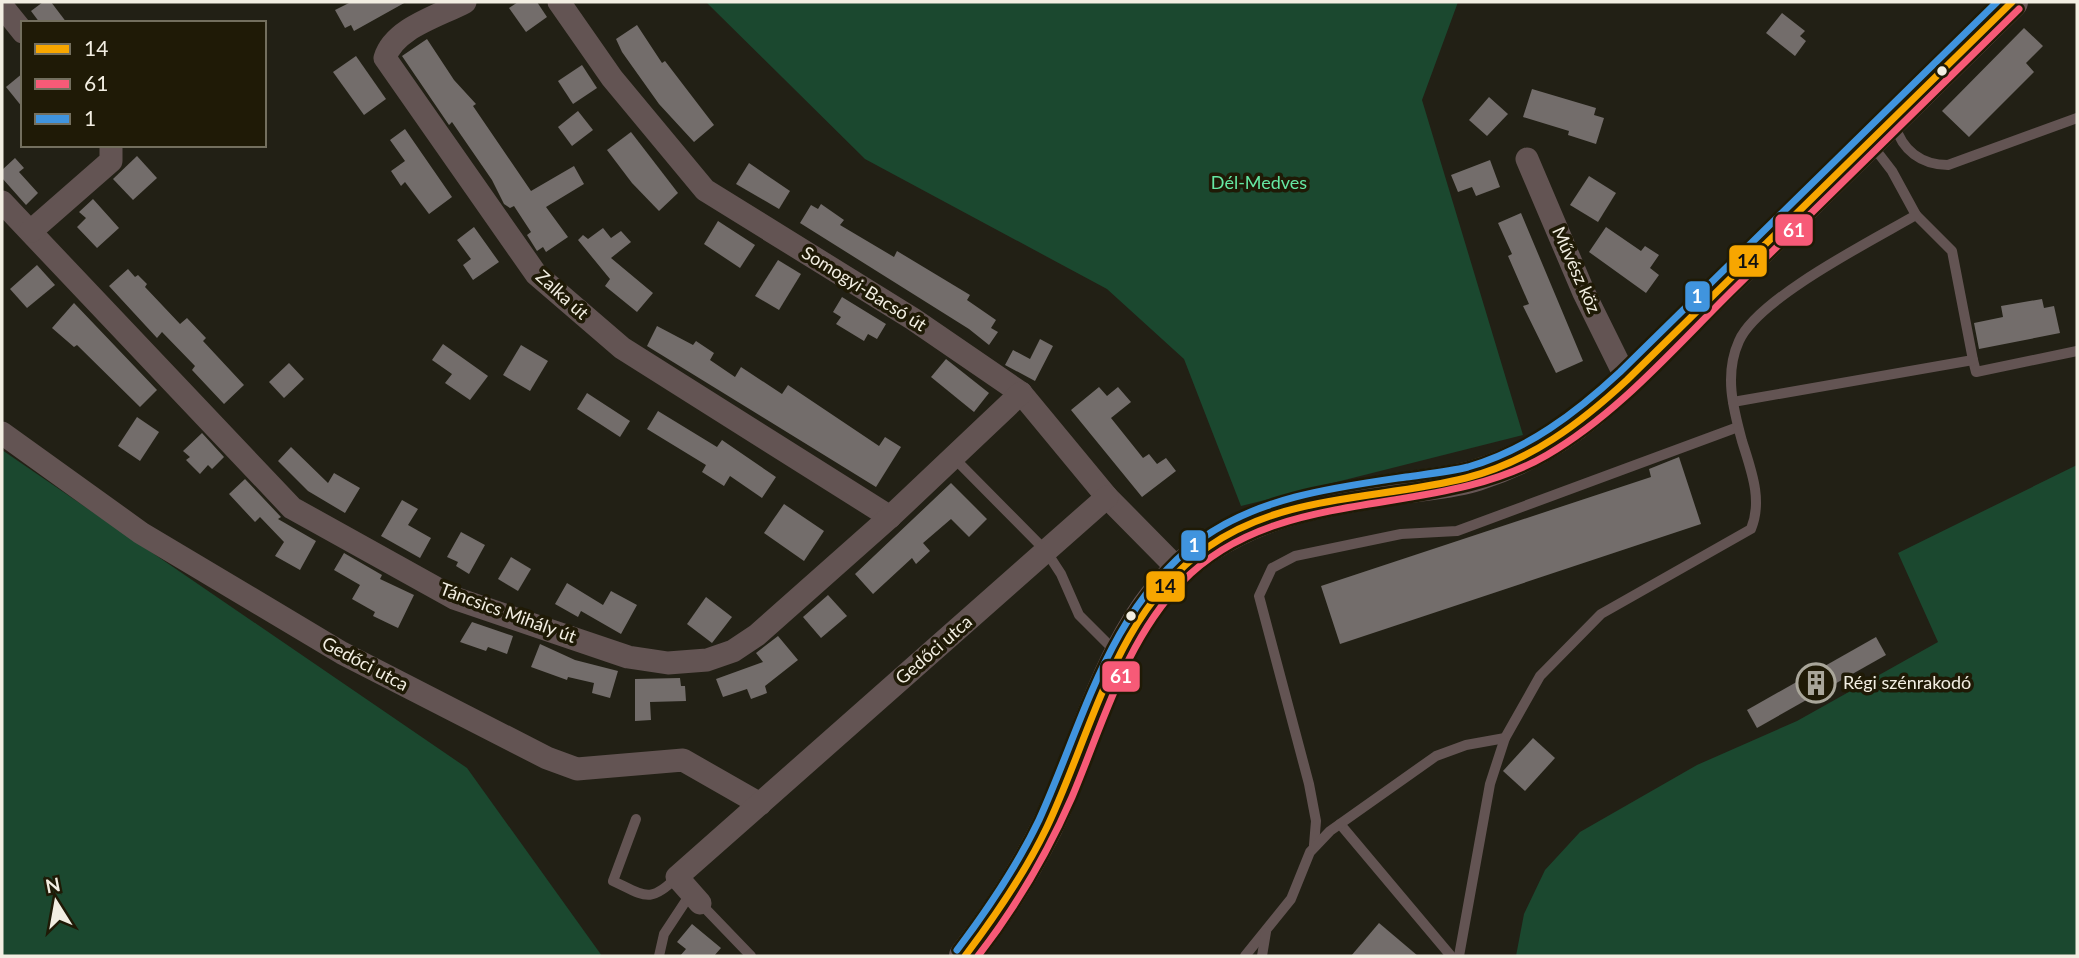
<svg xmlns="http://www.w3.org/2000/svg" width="2079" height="958" font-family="Lato,sans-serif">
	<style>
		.green { fill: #1b482f }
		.building { fill: #736d6b }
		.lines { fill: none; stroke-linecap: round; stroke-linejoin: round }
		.lane { stroke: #635453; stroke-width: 10 }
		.street { stroke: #635453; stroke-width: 23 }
		.secondary { stroke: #655; stroke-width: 32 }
		.bus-1-casing { stroke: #1f1a06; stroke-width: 12 }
		.bus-2-casing { stroke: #1f1a06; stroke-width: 12 }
		.bus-3-casing { stroke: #1f1a06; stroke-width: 12 }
		.bus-1 { stroke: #f7a600; stroke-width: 7 }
		.bus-2 { stroke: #f75a77; stroke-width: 7 }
		.bus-3 { stroke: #4094de; stroke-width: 7 }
		.bus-dot { fill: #f2eee2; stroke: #1f1a06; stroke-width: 2.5 }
		.labels { text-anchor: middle; stroke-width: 7; stroke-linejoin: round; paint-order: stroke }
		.park-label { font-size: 18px; fill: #65e8a3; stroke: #1f1a06 }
		.street-label { font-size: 18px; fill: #f2eee2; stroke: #1f1a06 }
		.poi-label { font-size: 18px; fill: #f2eee2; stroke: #1f1a06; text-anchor: start }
		.line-badge { stroke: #1f1a06; stroke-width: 2.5 }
		.badge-label { font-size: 19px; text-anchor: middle; font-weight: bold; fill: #fff }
		.pale-badge-label { font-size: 19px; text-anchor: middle; font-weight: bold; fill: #111 }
	</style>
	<rect width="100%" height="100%" fill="#222015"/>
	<g class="green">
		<polygon points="706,2 1458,2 1422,100 1523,435 1241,506 1184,359 1107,289 865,159"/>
		<polygon points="2,450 467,768 602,956 2,956"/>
		<polygon points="2077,465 2077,956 1516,956 1524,914 1545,870 1580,832 1697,765 1797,721 1938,642 1898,553"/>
	</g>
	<g class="building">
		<polygon points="43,2 51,2 67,23 40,23 31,11"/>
		<polygon points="351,2 406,2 354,31 351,25 345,28 335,10"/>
		<polygon points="518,2 537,2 547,17 526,32 509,8"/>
		<polygon points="1782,13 1805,31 1800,36 1806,41 1795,56 1766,33"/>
		<polygon points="637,25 662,63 665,61 714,125 694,142 659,104 622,52 616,39"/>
		<polygon points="2024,28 2043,46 2026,63 2034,72 1969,137 1942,111"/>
		<polygon points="427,39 454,80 476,104 473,106 531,191 574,166 584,184 546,207 568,237 546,252 543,247 537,251 527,235 531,232 514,206 510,208 504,204 492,180 452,122 449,125 402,56"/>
		<polygon points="356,56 386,99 364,115 333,72"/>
		<polygon points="582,65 597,88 573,104 558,81"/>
		<polygon points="23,73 23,108 6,87"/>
		<polygon points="1532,89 1596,108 1594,115 1604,118 1596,144 1568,135 1569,131 1523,117"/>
		<polygon points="1489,97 1508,114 1487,136 1469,120"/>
		<polygon points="578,111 593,130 572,146 558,127"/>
		<polygon points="405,129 452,197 429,214 405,182 401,186 391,171 405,161 390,140"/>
		<polygon points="631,132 678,193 659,211 632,183 607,150"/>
		<polygon points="137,156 157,178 133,200 113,179"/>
		<polygon points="15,158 24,168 19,172 38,193 26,205 2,178 2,170"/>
		<polygon points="1490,160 1500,187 1476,196 1472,187 1458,192 1451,175"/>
		<polygon points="749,163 790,191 779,209 736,184"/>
		<polygon points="1589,176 1616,193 1598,222 1570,205"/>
		<polygon points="93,199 119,228 97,248 77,227 86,218 79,212"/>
		<polygon points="821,204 844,220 840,225 894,257 897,251 970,295 967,300 996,320 991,328 998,332 989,345 969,329 800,223 811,205 818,209"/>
		<polygon points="1521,213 1583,361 1556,373 1523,306 1529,304 1508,256 1512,254 1498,223"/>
		<polygon points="718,221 755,245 740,268 704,244"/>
		<polygon points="474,227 499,262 473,280 463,265 471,259 457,240"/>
		<polygon points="1606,227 1641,251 1645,246 1659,255 1650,268 1659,275 1646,293 1589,252"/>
		<polygon points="603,228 611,238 621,231 631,242 611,258 653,293 637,312 605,286 610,279 578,240 583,235 588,239"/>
		<polygon points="778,260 801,274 779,310 755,296"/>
		<polygon points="37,265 55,285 27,308 10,289"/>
		<polygon points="128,269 135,277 138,275 147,284 145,287 180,324 187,318 206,338 203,341 244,385 224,404 192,370 195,366 162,332 157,338 109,286"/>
		<polygon points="842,297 886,324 877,339 868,334 864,341 836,324 841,317 833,312"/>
		<polygon points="2042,299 2044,308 2054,306 2060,333 1979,349 1974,323 2003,317 2001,306"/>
		<polygon points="74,303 157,390 140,407 77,345 74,347 52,328"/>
		<polygon points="657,326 693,345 696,341 714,353 710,360 735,377 741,367 782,394 788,385 879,446 885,437 901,447 876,487 647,346"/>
		<polygon points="1040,339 1053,346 1035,381 1005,365 1013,350 1030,359"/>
		<polygon points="443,344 488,376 470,400 445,383 452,374 432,360"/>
		<polygon points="521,345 548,361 530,391 503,375"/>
		<polygon points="946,359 989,393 974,412 931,377"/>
		<polygon points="289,363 304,379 284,398 269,382"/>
		<polygon points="1099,387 1107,396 1118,387 1131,402 1111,418 1143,458 1149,454 1157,464 1166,458 1176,471 1142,497 1071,410"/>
		<polygon points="587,393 630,421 620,437 577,409"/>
		<polygon points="658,411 717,447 722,440 776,477 762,498 730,476 724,486 702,472 706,465 647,429"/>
		<polygon points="137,417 159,432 140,461 118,446"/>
		<polygon points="202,433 224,457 212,469 208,465 200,474 186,460 190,457 183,451"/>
		<polygon points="291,447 328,483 334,473 360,488 345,513 308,491 278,461"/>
		<polygon points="1679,457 1701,524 1340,644 1321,586 1651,477 1649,469"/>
		<polygon points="245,479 281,517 278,519 316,541 300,570 275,556 284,542 260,517 255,522 229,494"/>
		<polygon points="951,483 987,519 969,537 951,519 923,543 930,551 916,564 912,558 873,594 855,574"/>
		<polygon points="402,500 418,509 408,525 431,538 420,558 381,536"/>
		<polygon points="784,504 824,531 804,561 764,533"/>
		<polygon points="461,532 485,545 469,574 456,566 458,562 447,557"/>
		<polygon points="344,553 382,575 380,579 414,595 398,628 373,616 375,612 352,599 360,585 334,570"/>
		<polygon points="511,557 531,569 518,591 498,579"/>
		<polygon points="567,583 603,605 611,591 637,605 621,634 581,611 578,617 555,604"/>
		<polygon points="828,595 847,616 821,638 803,617"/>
		<polygon points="706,597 732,617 712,643 687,624"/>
		<polygon points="472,622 513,636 507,654 488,647 486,651 460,642"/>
		<polygon points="778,636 798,660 765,686 767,693 751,699 747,689 723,697 716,679 763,662 756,653"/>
		<polygon points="1876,637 1886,655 1757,728 1747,710"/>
		<polygon points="540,644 575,660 618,671 610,698 592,693 594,683 568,677 567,680 531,667"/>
		<polygon points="680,678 681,686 685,686 686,701 650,702 651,720 635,721 635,679"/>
		<polygon points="1533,738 1555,758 1525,791 1503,771"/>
		<polygon points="1379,923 1418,956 1351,956"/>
		<polygon points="692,924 721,948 714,956 680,956 686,949 677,942"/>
	</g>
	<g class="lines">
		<g class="lane">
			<path d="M 1895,125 C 1902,150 1921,165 1948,165 L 2077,118"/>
			<polyline points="1973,360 1976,372 2077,351"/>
			<polyline points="1733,402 1973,360 1952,251 1916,215"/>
			<polyline points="953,457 1046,551 1061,574 1079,615 1118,654"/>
			<path d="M 636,819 L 613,881 C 645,896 650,904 677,877"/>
			<polyline points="1340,824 1451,956"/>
			<polyline points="1314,845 1316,821 1309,784 1259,596 1272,568 1295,556 1401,534 1457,531 1738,427"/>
			<polyline points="700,903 751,956"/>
			<polyline points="659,956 664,934 691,893"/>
			<polyline points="1245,956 1291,899 1310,852 1330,831 1436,756 1466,745 1505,738"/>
			<polyline points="1262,956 1266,932"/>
			<path d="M 1459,956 L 1490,784 L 1505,738 L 1540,676 L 1601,614 L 1751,529 C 1763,500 1751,470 1742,441 C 1733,408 1724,374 1739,341 C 1758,298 1873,240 1916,215 L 1892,171 L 1872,145"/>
		</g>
		<g class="street">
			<path d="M 465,2 C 439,16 394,28 385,58 L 536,274 L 622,348 L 890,517"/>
			<polyline points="559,2 612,78 705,190 913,319 1021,393 1107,497 1179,570"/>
			<polyline points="2,6 23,32"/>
			<polyline points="1527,159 1584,293 1627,380"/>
			<polyline points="2,202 292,508 454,598 628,657 668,663 707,660 733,651 757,635 890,517 1021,393"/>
			<polyline points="31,231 111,161 111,145"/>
			<polyline points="2,433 141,533 342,653 547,758 577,769 683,760 760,804"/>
			<polyline points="700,903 677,877 1107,497"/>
		</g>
		<path class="secondary" d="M 965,956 C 997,915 1024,873 1047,827 C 1093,732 1115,609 1208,547 C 1270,506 1338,498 1409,487 C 1431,484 1456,482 1477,475 C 1536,456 1583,423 1627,380 L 2012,2"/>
		<g class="bus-1-casing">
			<path id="bus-1" d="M 965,956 C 996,915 1025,873 1047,827 C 1093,730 1115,612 1208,547 C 1285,493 1379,500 1466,478 C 1529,462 1581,423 1627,380 L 2012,2"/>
		</g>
		<g class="bus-2-casing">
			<path id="bus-2" d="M 978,956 C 1016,907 1047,854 1072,797 C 1103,724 1125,641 1182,582 C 1279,482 1434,521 1547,455 C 1619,413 1675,347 1734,289 C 1829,196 1924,103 2019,9"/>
		</g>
		<g class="bus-3-casing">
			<path id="bus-3" d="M 957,950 C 988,909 1017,866 1039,820 C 1084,721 1108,609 1200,540 C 1258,497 1337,487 1406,477 C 1427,474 1448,472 1468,467 C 1527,450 1576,413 1620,372 L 1997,2"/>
		</g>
		<use href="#bus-1" class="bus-1"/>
		<use href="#bus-2" class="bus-2"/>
		<use href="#bus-3" class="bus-3"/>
	</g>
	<defs>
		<g id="building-ring" transform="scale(2.0125)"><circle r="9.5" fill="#1f1a06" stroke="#a9a69a" stroke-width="1.5"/><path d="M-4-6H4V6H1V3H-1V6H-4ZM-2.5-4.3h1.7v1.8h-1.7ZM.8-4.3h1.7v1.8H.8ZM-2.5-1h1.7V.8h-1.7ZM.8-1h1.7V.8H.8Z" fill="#a9a69a"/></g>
	</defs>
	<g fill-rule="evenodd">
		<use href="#building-ring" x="1816" y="683"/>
	</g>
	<g class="bus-dot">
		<circle cx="1942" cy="71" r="6"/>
		<circle cx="1131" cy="616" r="6"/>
	</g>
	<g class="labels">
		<g class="park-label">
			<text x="1259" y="189">Dél-Medves</text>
		</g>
		<g class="street-label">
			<text transform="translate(1576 270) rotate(66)" y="6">Művész köz</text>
			<text transform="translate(864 289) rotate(32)" y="6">Somogyi-Bacsó út</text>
			<text transform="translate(562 295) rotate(42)" y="6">Zalka út</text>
			<text transform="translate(508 613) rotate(20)" y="6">Táncsics Mihály út</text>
			<text transform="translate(934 650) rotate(-41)" y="6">Gedőci utca</text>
			<text transform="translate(365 664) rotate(28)" y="6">Gedőci utca</text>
		</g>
		<g class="poi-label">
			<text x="1843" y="689">Régi szénrakodó</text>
		</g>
	</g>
	<g class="line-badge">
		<rect x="1774" y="213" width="40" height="34" rx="7" fill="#f75a77"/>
		<rect x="1728" y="244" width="40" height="34" rx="7" fill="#f7a600"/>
		<rect x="1684" y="280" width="27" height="33" rx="7" fill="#4094de"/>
		<rect x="1180" y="529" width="27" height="33" rx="7" fill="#4094de"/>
		<rect x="1145" y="570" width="41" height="33" rx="7" fill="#f7a600"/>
		<rect x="1101" y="660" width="40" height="33" rx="7" fill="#f75a77"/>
	</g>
	<g class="badge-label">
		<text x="1794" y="237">61</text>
		<text x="1697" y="303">1</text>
		<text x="1194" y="552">1</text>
		<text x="1121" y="683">61</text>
	</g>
	<g class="pale-badge-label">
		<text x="1748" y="268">14</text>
		<text x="1165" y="593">14</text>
	</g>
	<rect width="2079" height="958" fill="none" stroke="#f2eee2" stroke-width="7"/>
	<rect x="21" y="21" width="245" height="126" fill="#1f1a06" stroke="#736f5e" stroke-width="2"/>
	<rect x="35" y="44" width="35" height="10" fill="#f7a600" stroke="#736f5e" stroke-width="2"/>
	<text x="84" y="56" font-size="21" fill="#f2eee2">14</text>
	<rect x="35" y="79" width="35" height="10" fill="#f75a77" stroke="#736f5e" stroke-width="2"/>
	<text x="84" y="91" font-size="21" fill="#f2eee2">61</text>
	<rect x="35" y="114" width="35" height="10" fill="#4094de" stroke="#736f5e" stroke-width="2"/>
	<text x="84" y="126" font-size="21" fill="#f2eee2">1</text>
	<g transform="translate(56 902) rotate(349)" stroke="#1f1a06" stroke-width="5" paint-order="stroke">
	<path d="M0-5L12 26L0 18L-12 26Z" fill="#f2eee2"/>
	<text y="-10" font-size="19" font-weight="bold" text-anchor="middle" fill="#f2eee2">N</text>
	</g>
</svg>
